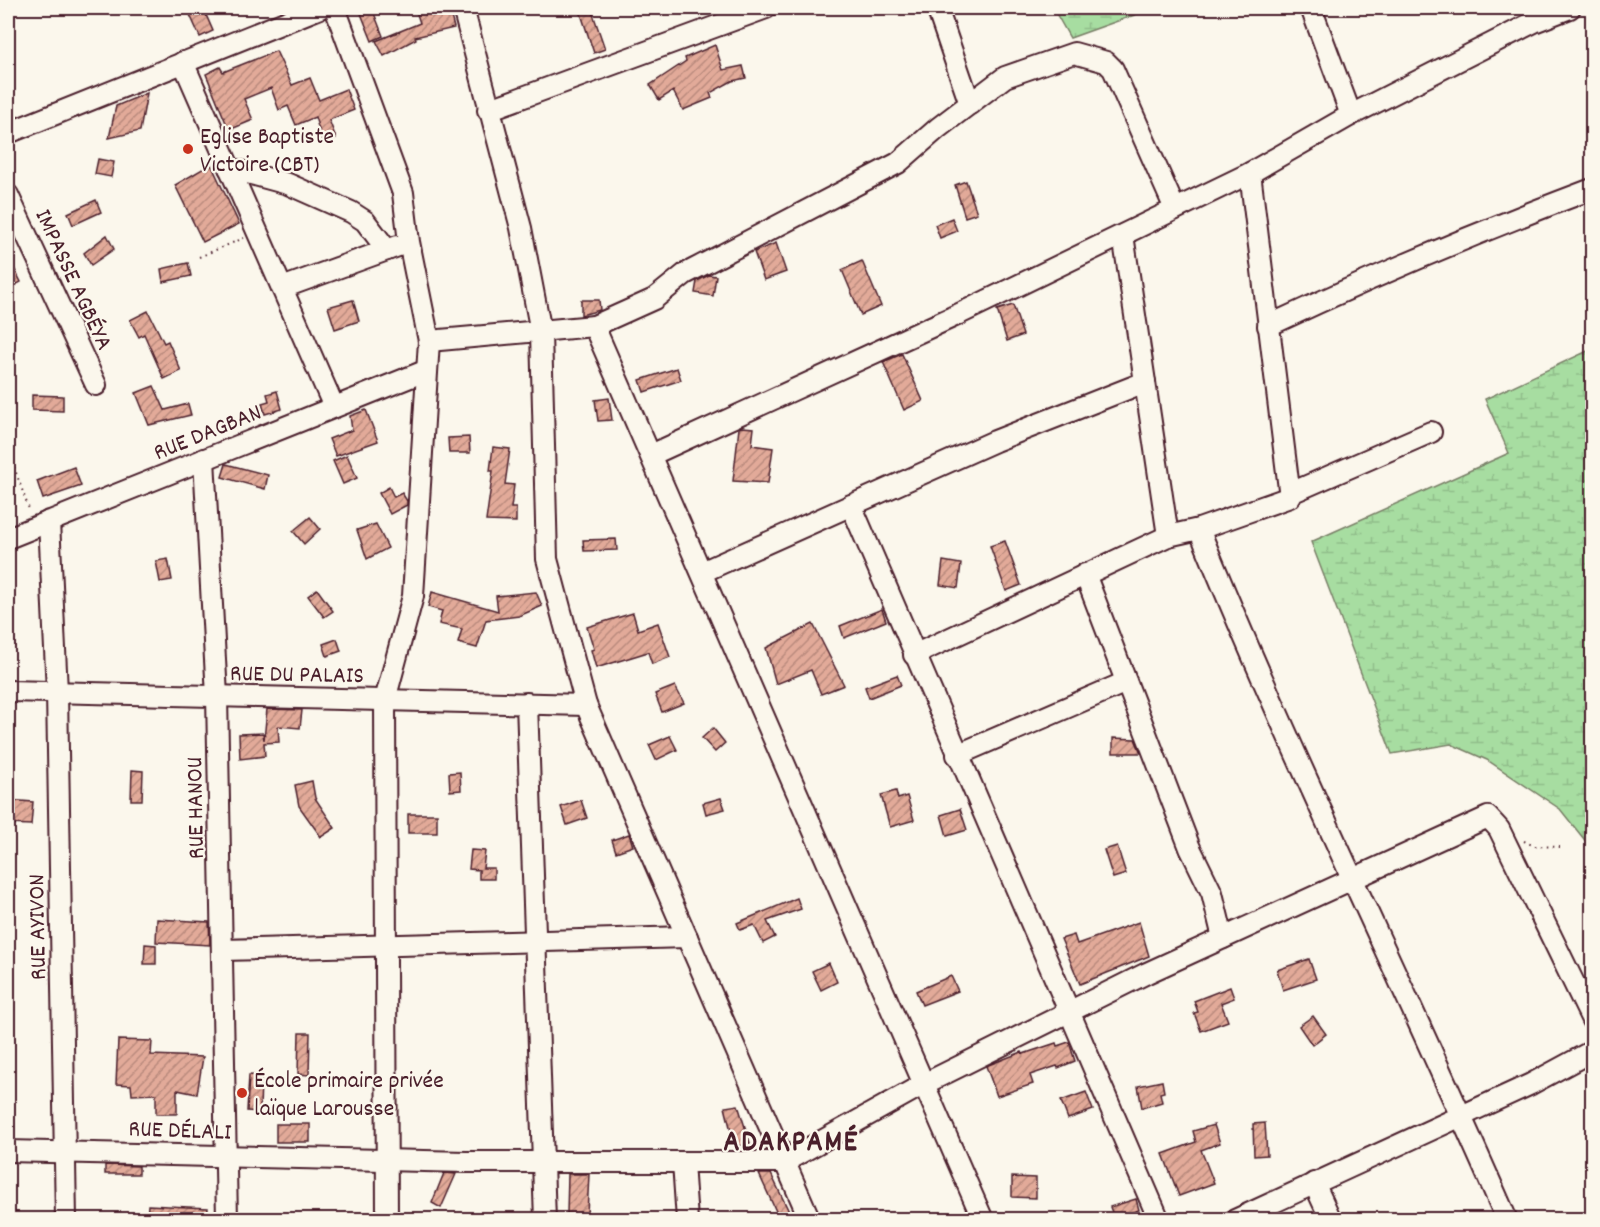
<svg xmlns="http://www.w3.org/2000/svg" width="1600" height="1227" font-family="Dekko,sans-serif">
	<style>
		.wetland { fill: url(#wetland-marsh); stroke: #787e66; stroke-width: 1.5 }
		.building { fill: url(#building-hatch); stroke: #4a1f2b; stroke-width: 1.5 }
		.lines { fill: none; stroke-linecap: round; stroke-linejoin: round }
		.minor-casing { stroke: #4a1f2b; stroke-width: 24 }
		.path { stroke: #4a1f2b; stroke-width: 2; stroke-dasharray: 1.5 4.5; stroke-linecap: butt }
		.minor { stroke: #fbf7ec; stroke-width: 20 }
		.poi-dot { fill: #c8321e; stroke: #fbf7ec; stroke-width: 2 }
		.labels { text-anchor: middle; stroke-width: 4.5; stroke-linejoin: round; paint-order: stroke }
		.poi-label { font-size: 24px; fill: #4a1f2b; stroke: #fbf7ec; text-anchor: start }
		.street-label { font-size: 24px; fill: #4a1f2b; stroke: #fbf7ec }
		.district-label { font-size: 30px; font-weight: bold; letter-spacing: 1.5px; fill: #4a1f2b; stroke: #fbf7ec }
	</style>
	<defs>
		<pattern id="wetland-marsh" width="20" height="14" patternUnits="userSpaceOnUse" patternTransform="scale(1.5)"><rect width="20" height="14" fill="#a7dda1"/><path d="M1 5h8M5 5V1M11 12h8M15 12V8" fill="none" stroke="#91bd8b"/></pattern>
		<pattern id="building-hatch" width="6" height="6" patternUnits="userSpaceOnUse" patternTransform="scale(1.5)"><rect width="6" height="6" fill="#e2aa99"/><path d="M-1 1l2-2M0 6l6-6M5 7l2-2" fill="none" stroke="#b98a7d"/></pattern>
	</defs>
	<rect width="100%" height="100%" fill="#fbf7ec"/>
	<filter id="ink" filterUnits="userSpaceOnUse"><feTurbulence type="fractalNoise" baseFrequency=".0167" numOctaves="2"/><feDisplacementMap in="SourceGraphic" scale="12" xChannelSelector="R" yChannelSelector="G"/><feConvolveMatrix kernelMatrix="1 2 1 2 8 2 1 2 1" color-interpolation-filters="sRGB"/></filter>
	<g filter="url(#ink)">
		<g class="wetland">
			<polygon points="1053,8 1154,8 1070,38"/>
			<polygon points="1592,349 1592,849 1560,809 1487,760 1451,744 1392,754 1311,542 1509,453 1485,399"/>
		</g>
		<g class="building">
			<polygon points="187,8 203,8 213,31 200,37"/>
			<polygon points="372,8 383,36 372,41 360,11"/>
			<polygon points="415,8 449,8 454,28 415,37 416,39 384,56 376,41 420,23"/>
			<polygon points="579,8 591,8 605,49 594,53"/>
			<polygon points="715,45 723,70 743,66 746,78 732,81 710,93 712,98 683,110 673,91 659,100 650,85 686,61 685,58"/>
			<polygon points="276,51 292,85 310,78 319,100 346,89 354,110 329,120 336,138 323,143 315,117 296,125 288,106 279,110 271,88 244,99 253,120 229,130 206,74 220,67 223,72"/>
			<polygon points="147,93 140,131 109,138 116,106"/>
			<polygon points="98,159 114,162 111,177 95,174"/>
			<polygon points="211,164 239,224 203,242 175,185"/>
			<polygon points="966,181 977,213 965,217 955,185"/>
			<polygon points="96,200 101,212 73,225 68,213"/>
			<polygon points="952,218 957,231 940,238 935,225"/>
			<polygon points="107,235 114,249 91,265 84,253"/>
			<polygon points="776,243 786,272 764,280 754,252"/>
			<polygon points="8,256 21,282 8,289"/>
			<polygon points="862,261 881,306 861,315 842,270"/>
			<polygon points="188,263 191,276 163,282 161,269"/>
			<polygon points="709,275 716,276 713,296 695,293 697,281"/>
			<polygon points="353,300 359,321 335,329 328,307"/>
			<polygon points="581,300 599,300 600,310 581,315"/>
			<polygon points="1013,305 1023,335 1007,341 997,310"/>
			<polygon points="148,311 164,343 168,341 181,371 164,379 144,334 139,337 130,320"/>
			<polygon points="902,354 923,401 904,410 883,362"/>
			<polygon points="677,368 681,380 644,392 640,380"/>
			<polygon points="154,386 165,410 188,404 191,415 149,425 136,393"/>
			<polygon points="277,391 282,409 265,414 262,403 269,401 267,394"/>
			<polygon points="32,395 63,396 63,411 32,410"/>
			<polygon points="609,398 612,420 598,421 595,400"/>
			<polygon points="366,410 378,441 336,456 329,439 352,430 350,416"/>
			<polygon points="742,427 754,428 752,445 773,448 768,483 733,481 739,428"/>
			<polygon points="469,437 470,453 449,453 448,438"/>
			<polygon points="493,447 510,449 505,484 514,485 511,508 516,508 516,522 486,521 493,471 490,471"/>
			<polygon points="347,455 357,478 343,484 333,461"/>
			<polygon points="226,464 268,475 265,489 222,477"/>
			<polygon points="74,467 81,486 43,499 37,481"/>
			<polygon points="389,487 394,497 402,493 407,501 407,505 390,514 379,493"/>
			<polygon points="310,517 320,529 304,544 293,531"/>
			<polygon points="376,524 388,548 367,559 357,530"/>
			<polygon points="616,539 617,550 584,551 583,540"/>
			<polygon points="1005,541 1021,585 1006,591 990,546"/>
			<polygon points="168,559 172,580 160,582 156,561"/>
			<polygon points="943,561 961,564 958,588 940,585"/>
			<polygon points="317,589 333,611 324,617 308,596"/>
			<polygon points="432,592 498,611 496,596 536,592 542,606 519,616 486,620 477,648 458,643 462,629 439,624 442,611 428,607"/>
			<polygon points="882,609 886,621 844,638 840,626"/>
			<polygon points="633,613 638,630 658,623 670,657 652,664 648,652 596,668 591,650 594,649 587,627"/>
			<polygon points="813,624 844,685 821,694 811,670 776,684 766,648"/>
			<polygon points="337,639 341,651 327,656 323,644"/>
			<polygon points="897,675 901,685 869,698 865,687"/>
			<polygon points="675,686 684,703 662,712 655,694"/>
			<polygon points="267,709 302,710 300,728 278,726 279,742 264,743 265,756 240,759 239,734 263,733 264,740"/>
			<polygon points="713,728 725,743 715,752 702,738"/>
			<polygon points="670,736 677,750 656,760 649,745"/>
			<polygon points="1113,738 1135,739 1141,753 1113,753"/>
			<polygon points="132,770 143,771 142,800 131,800"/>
			<polygon points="460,772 461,790 450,791 449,773"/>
			<polygon points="312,781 315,798 335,828 321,837 299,806 295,785"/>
			<polygon points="896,791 898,799 907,796 914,820 890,827 881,795"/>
			<polygon points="721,798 725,809 706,814 703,803"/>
			<polygon points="8,800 33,802 31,825 8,824"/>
			<polygon points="581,800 587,818 567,825 561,807"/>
			<polygon points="960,809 967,830 947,836 941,815"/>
			<rect x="408" y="814" width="29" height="19"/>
			<polygon points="629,834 633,846 616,852 612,840"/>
			<polygon points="1117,846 1126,874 1113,878 1104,850"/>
			<polygon points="471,850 485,851 483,868 494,868 494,879 479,879 479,870 469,869"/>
			<polygon points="797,898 801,909 767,921 775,937 763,943 754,925 740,930 737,923"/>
			<polygon points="157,919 209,922 210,945 156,942"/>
			<polygon points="1139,922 1149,956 1080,984 1061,939 1074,935 1077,944"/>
			<polygon points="145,944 156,945 156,964 144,964"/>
			<polygon points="1309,959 1316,979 1283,990 1277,970"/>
			<polygon points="829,963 837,982 821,990 812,971"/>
			<polygon points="951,976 958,991 922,1005 916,991"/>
			<polygon points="1230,987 1234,998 1221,1003 1228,1021 1201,1031 1194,1013 1198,1012 1194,1001"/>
			<polygon points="1313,1016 1326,1034 1312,1045 1299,1026"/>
			<polygon points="299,1033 310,1033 309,1075 298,1074"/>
			<polygon points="118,1040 152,1041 151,1055 203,1057 197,1094 177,1090 177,1114 156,1114 156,1094 132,1095 131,1085 116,1084"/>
			<polygon points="1069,1042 1075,1061 1058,1068 1057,1066 1030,1075 1033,1084 997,1096 986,1066 1022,1052 1023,1054 1056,1043 1057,1046"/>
			<polygon points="249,1075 261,1076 260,1112 247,1111"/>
			<polygon points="1162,1081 1164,1092 1160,1093 1162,1102 1142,1108 1138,1086"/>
			<polygon points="1086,1092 1093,1110 1068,1119 1061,1101"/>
			<polygon points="738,1105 750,1143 735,1147 725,1107"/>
			<polygon points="1265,1123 1267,1155 1254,1156 1253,1124"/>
			<rect x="276" y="1124" width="34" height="18"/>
			<polygon points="1214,1125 1220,1143 1201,1150 1214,1183 1179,1196 1163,1154 1196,1142 1193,1131"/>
			<polygon points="105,1165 139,1166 139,1174 105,1174"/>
			<polygon points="444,1173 456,1174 441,1208 432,1203"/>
			<polygon points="568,1174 589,1174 587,1214 567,1214"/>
			<polygon points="759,1174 771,1174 793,1220 780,1220"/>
			<polygon points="1012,1177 1036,1178 1036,1198 1012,1197"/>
			<polygon points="1136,1199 1139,1210 1114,1218 1110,1207"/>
			<polygon points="148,1205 208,1208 207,1220 147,1219"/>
		</g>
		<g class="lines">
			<g class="minor-casing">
				<g id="minor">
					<polyline points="335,8 403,193 409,242 429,341 413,596 385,700 387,1220"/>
					<polyline points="463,8 521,228 541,332 547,559 586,705 810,1220"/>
					<polyline points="937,8 970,104"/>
					<polyline points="1311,8 1351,115"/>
					<polyline points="183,62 334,407"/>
					<polyline points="488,110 766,8"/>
					<polyline points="8,133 320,8"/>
					<polyline points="229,168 288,184 351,212 365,221 387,250"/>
					<polyline points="8,195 96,385"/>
					<polyline points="1123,235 1168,536"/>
					<polyline points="282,288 398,246"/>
					<polyline points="594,326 983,1220"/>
					<path d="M 1268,326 C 1374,276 1483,230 1592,189"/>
					<polyline points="429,341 594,326 654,299 685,274 898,163 938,128 1005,77 1074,53 1106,62 1113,69 1175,209"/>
					<polyline points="651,455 957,315 1250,173 1351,115 1534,22 1570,8"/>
					<polyline points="204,459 217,696 227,1220"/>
					<polyline points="1291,493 1431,432"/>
					<polyline points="851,505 1159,1220"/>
					<polyline points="49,521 57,692 66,1220"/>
					<path d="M 1199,529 C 1294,763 1406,988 1507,1220"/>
					<polyline points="8,538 425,371"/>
					<polyline points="702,572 995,441 1145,382"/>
					<polyline points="1085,574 1190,848 1212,893 1223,938"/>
					<polyline points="914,655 1168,536 1199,529 1290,497 1250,173"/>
					<polyline points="8,691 586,705"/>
					<polyline points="527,703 545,1220"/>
					<polyline points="957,755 1126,682"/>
					<polyline points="223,950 687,937"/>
					<polyline points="8,1151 466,1162 784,1162 924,1084 1147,973 1488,817 1499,829 1592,1020"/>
					<polyline points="683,1163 687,1220"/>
					<polyline points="1314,1183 1331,1220"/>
					<polyline points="1235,1220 1531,1084 1592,1051"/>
				</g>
			</g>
			<g class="path">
				<polyline points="199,257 244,238"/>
				<polyline points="8,450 30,512"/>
				<polyline points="1524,841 1534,846 1560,847"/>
			</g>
			<use href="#minor" class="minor"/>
		</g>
	</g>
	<g class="poi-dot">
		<circle cx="188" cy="149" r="6"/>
		<circle cx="242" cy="1093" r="6"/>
	</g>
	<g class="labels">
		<g class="poi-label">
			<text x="200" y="143">Eglise Baptiste<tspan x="200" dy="28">Victoire (CBT)</tspan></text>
			<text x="254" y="1087">École primaire privée<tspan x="254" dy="28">laïque Larousse</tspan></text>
		</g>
		<g class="street-label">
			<text transform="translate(75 279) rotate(65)" y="8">IMPASSE AGBÉYA</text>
			<text transform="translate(207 431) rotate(-22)" y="8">RUE DAGBAN</text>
			<text transform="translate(297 673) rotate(1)" y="8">RUE DU PALAIS</text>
			<text transform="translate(194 808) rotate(-91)" y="8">RUE HANOU</text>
			<text transform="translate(36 927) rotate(-91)" y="8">RUE AYIVON</text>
			<text transform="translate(180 1129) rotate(2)" y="8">RUE DÉLALI</text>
		</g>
		<g class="district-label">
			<text x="791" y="1150">ADAKPAMÉ</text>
		</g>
	</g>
	<rect width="1600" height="1227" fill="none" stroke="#fbf7ec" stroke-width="30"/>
	<rect x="15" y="15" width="1570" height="1197" fill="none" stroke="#4a1f2b" stroke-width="2" filter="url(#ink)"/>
</svg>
